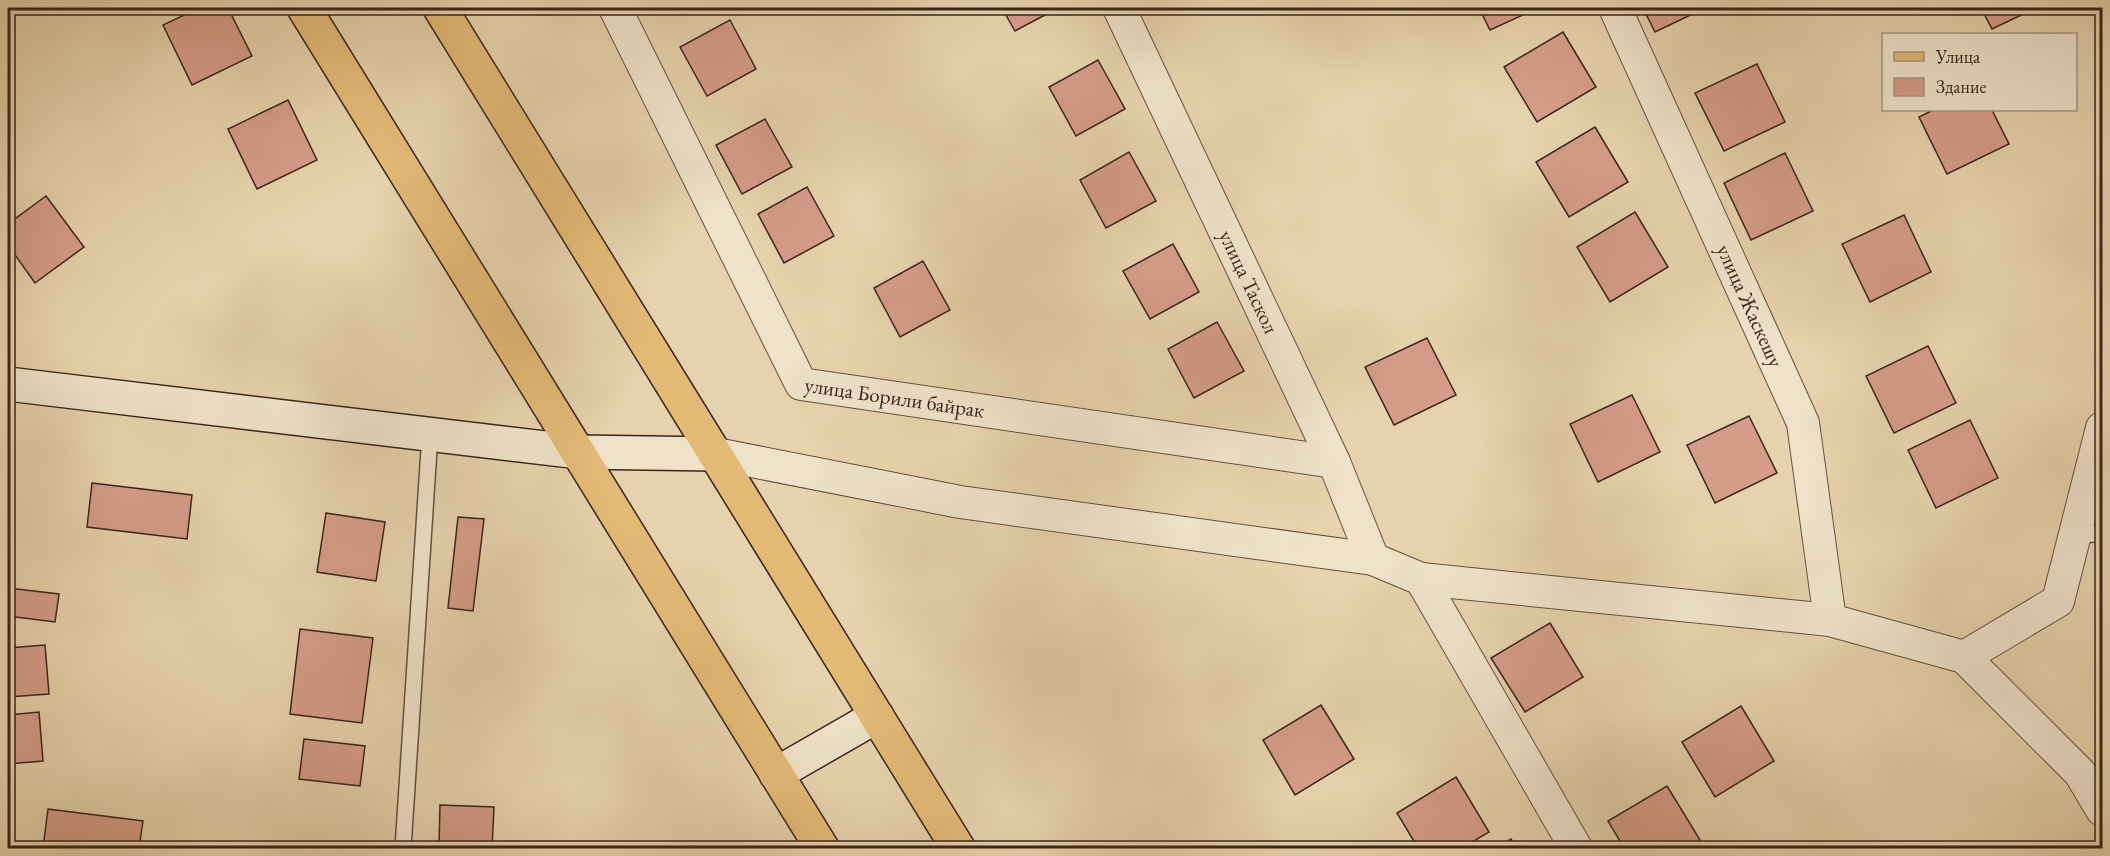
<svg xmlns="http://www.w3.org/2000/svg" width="2110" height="856" font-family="'EB Garamond',serif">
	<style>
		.building { fill: #d59c88; stroke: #3a251c; stroke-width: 1.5 }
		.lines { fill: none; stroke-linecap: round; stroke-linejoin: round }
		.lane-casing { stroke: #655040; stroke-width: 18 }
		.street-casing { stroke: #655040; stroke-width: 34 }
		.secondary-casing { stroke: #3a251c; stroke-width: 36 }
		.primary-casing { stroke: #3a251c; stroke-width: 36 }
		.lane { stroke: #efe2c9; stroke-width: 15 }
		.street { stroke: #efe2c9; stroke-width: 32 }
		.secondary { stroke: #efe2c9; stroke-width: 33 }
		.primary { stroke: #e3b976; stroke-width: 33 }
		.labels { text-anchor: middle; stroke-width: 4.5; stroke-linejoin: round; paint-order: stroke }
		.street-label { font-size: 21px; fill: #3a251c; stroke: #efe2c9 }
	</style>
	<rect width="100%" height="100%" fill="#e6d2ac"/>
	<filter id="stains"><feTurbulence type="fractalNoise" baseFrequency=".00333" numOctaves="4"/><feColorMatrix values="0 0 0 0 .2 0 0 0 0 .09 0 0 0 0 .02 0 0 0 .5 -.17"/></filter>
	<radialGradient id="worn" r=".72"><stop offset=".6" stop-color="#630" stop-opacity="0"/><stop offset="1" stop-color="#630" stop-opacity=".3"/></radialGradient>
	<g class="building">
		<polygon points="199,8 228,8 252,56 192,85 163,25"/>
		<polygon points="1002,8 1058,8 1015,31"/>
		<polygon points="1479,8 1538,8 1490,30"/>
		<polygon points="1643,8 1705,8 1655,32"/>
		<polygon points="1981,8 2036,8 1992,29"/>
		<polygon points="730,20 756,69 707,96 680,47"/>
		<polygon points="1563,32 1596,87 1537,122 1504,67"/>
		<polygon points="1098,60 1125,109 1076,136 1049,87"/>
		<polygon points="1757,64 1785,122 1724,151 1695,93"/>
		<polygon points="288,100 317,160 257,189 228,129"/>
		<polygon points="1933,110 1992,110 2009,144 1947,174 1919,117"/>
		<polygon points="765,119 792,167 742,194 716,145"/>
		<polygon points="1595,127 1628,182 1569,217 1536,162"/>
		<polygon points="1129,152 1156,201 1106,228 1080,180"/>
		<polygon points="1785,153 1813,211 1751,240 1724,183"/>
		<polygon points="807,187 834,236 784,263 758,214"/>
		<polygon points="46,196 84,247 35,283 8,245 8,224"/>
		<polygon points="1635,212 1668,267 1610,302 1577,247"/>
		<polygon points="1904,215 1931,272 1870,302 1842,244"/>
		<polygon points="1173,244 1199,292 1150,319 1123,271"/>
		<polygon points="923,261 950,310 900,337 874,288"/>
		<polygon points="1217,322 1244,371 1194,398 1168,349"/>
		<polygon points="1427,338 1456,395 1394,425 1365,367"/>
		<polygon points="1928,346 1956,403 1894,433 1866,376"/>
		<polygon points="1632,395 1660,452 1598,482 1570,424"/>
		<polygon points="1749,416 1777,473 1715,503 1687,445"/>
		<polygon points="1970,420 1998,478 1936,508 1908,450"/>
		<polygon points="92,483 192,495 187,539 87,527"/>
		<polygon points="326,513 385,522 376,581 317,572"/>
		<polygon points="458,517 484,519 473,611 448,608"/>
		<polygon points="8,588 59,594 55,622 8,616"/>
		<polygon points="1550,623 1583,677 1525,712 1491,658"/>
		<polygon points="300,629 373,638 362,723 290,714"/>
		<polygon points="45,645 49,694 8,697 8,648"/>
		<polygon points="1321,705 1354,759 1295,795 1263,740"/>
		<polygon points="1741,706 1774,761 1715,797 1682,742"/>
		<polygon points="39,712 43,761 8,764 8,715"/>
		<polygon points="304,739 365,746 360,786 299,779"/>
		<polygon points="1456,777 1489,832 1462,848 1418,848 1397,813"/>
		<polygon points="1667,786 1700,840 1686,848 1624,848 1608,821"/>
		<polygon points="440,805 494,807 492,848 439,848"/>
		<polygon points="48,809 143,821 139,848 43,848"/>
		<polygon points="1511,839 1517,848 1496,848"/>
	</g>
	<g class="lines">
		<g class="lane-casing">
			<g id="lane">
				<polyline points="2075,536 2102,533"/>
				<polyline points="403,848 430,434"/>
			</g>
		</g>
		<g class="street-casing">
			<g id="street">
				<path id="s1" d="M 615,8 L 801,384 L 1334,462"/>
				<path id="s2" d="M 1119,8 L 1334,462 L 1373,559"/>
				<path id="s3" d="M 1615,8 L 1803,423 L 1830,620"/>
				<polyline points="716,454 960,502 1373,559 1421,579 1830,620 1964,657 2058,601 2102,428"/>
				<polyline points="1421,579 1576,848"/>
				<polyline points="1964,657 2080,773 2102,810"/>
			</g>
		</g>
		<g class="secondary-casing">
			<g id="secondary">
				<polyline points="8,384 579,452 716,454"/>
				<polyline points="776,774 877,716"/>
			</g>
		</g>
		<g class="primary-casing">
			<g id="primary">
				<polyline points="304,8 822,848"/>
				<polyline points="440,8 958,848"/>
			</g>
		</g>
		<use href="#lane" class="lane"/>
		<use href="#street" class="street"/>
		<use href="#secondary" class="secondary"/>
		<use href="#primary" class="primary"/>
	</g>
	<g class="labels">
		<g class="street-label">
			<text dy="7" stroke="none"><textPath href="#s2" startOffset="303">улица Таскол</textPath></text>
			<text dy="7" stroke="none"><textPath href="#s3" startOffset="327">улица Жаскешу</textPath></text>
			<text dy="7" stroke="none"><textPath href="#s1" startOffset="514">улица Борили байрак</textPath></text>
		</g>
	</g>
	<rect width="2110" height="856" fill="none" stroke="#e6d2ac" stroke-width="30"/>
	<rect x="9" y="9" width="2092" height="838" fill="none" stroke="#3a251c" stroke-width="3"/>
	<rect x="15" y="15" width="2080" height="826" fill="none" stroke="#3a251c" stroke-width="1.5"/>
	<rect x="1882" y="33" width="195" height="78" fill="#efe2c9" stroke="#a79684" stroke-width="1.5"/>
	<rect x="1894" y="52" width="30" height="9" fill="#e3b976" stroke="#a79684" stroke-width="1.5"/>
	<text x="1936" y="63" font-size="18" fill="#3a251c">Улица</text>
	<rect x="1894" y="78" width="30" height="18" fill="#d59c88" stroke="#a79684" stroke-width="1.5"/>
	<text x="1936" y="93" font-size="18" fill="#3a251c">Здание</text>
	<rect width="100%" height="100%" filter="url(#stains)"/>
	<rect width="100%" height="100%" fill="url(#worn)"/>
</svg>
